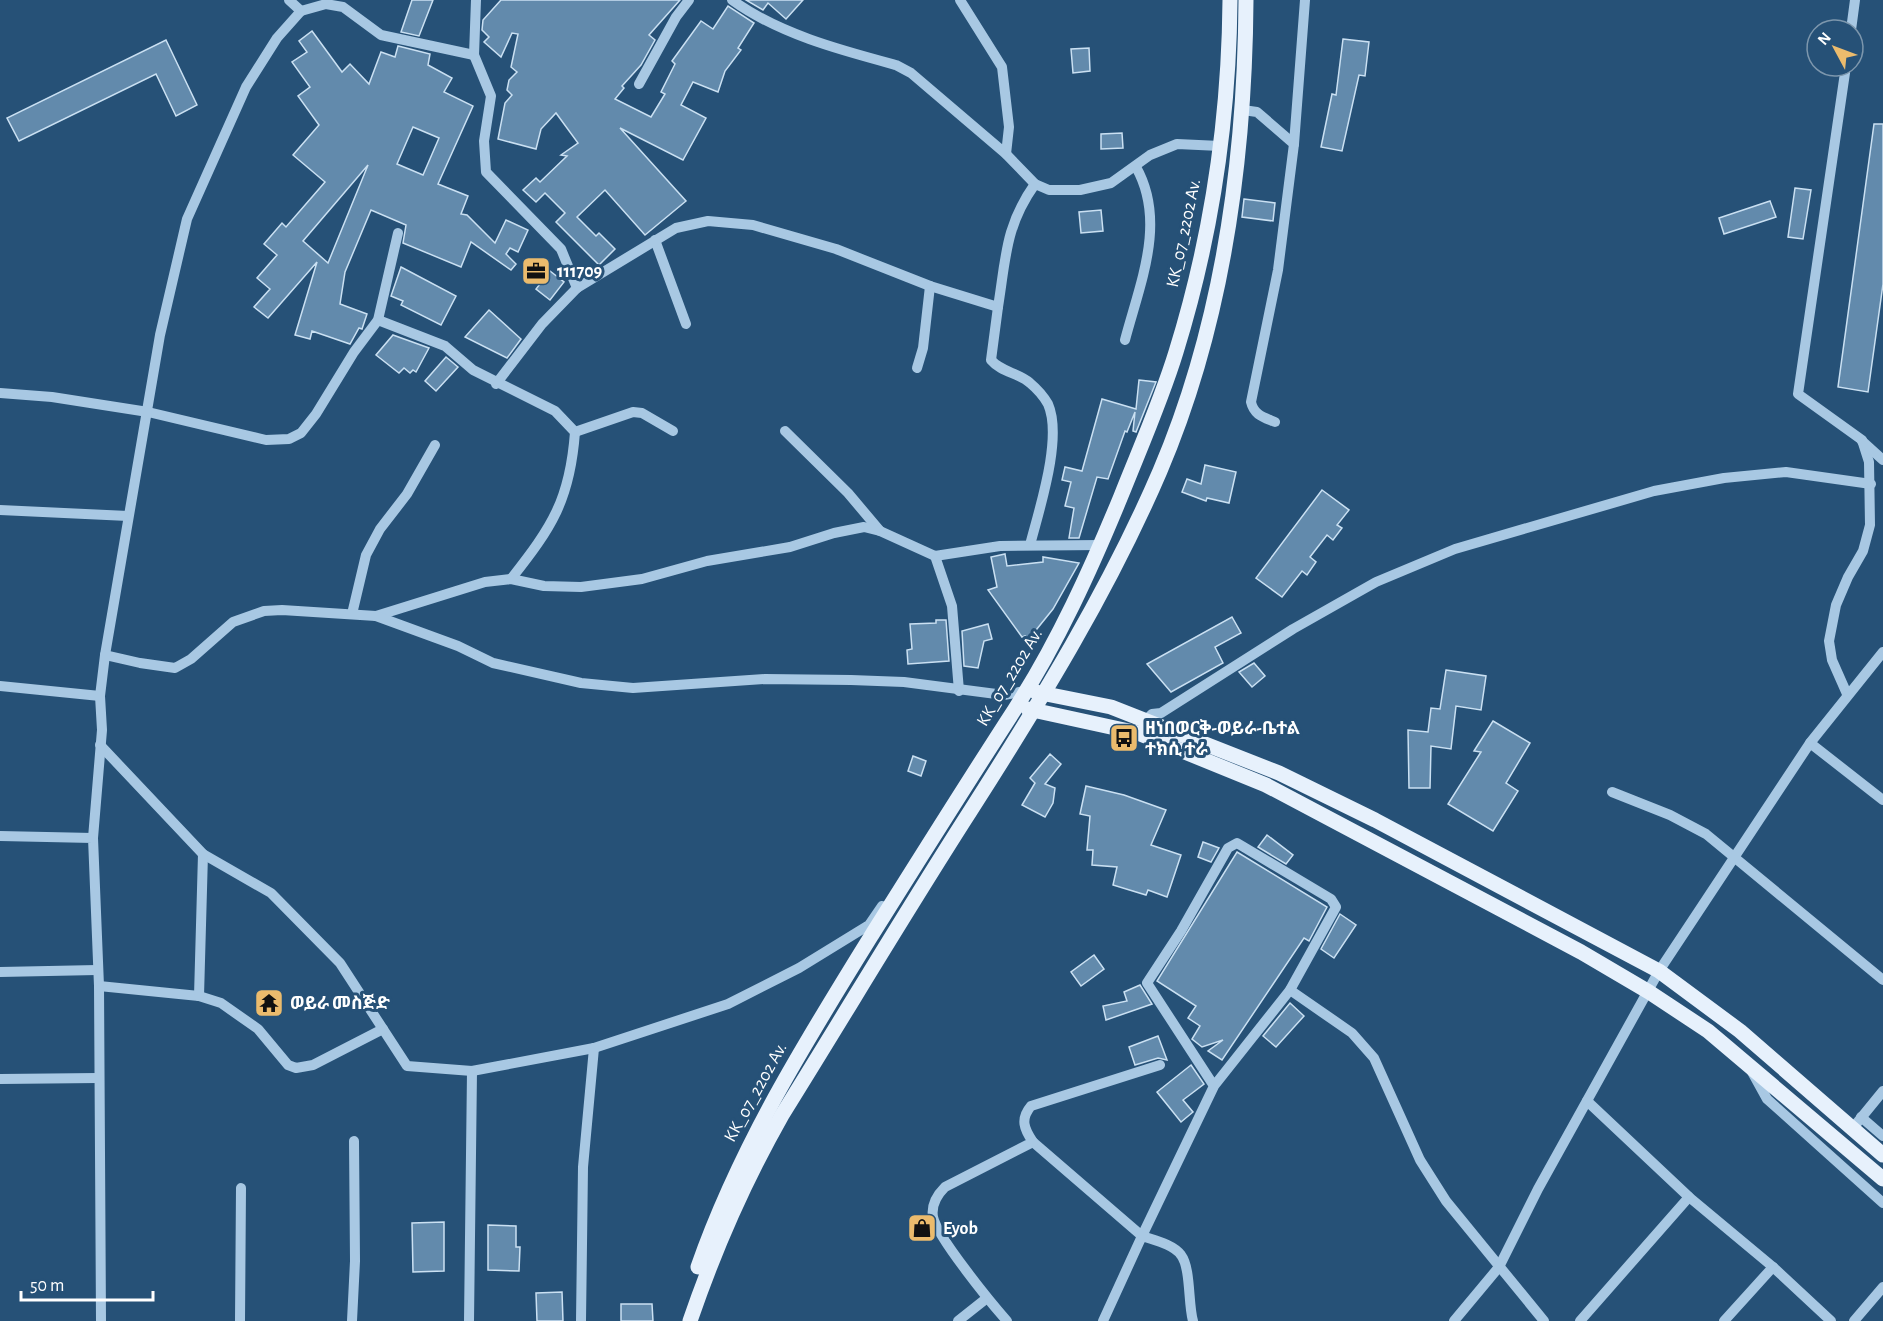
<svg xmlns="http://www.w3.org/2000/svg" width="1883" height="1321" font-family="'Alegreya Sans','Noto Sans Ethiopic',sans-serif">
	<style>
		.building { fill: #628aac; stroke: #cae0f2; stroke-width: 1.5; fill-rule: evenodd }
		.lines { fill: none; stroke-linecap: round; stroke-linejoin: round }
		.minor { stroke: #a8c8e3; stroke-width: 10 }
		.major { stroke: #e7f1fc; stroke-width: 15 }
		.labels { text-anchor: middle; stroke-width: 6; stroke-linejoin: round; paint-order: stroke }
		.street-label { font-size: 18px; fill: #fff; stroke: #265177 }
		.poi-label { font-size: 18px; font-weight: bold; fill: #fff; stroke: #265177; text-anchor: start }
	</style>
	<rect width="100%" height="100%" fill="#265177"/>
	<g class="building">
		<polygon points="412,0 433,0 419,36 401,32"/>
		<polygon points="501,0 680,0 649,35 655,40 641,65 622,86 624,88 615,99 651,117 665,94 661,92 675,64 672,61 701,21 713,29 728,6 754,23 738,48 741,50 725,71 718,92 693,82 681,105 706,118 683,160 620,128 686,201 645,235 605,190 577,217 596,236 599,233 615,249 599,265 556,222 565,213 545,193 536,202 523,190 536,178 540,182 567,156 561,155 578,143 556,113 541,129 536,149 498,139 505,103 512,95 507,90 509,80 517,72 511,67 518,34 512,33 501,57 484,42 489,37 482,30 483,20"/>
		<polygon points="746,0 803,0 786,19 768,3 763,10"/>
		<path d="M 312,31 L 342,72 L 350,64 L 369,84 L 381,52 L 395,57 L 398,46 L 430,54 L 428,65 L 452,78 L 444,92 L 473,106 L 438,184 L 468,196 L 461,214 L 467,215 L 495,243 L 506,220 L 528,230 L 518,252 L 510,248 L 506,254 L 516,264 L 511,270 L 471,242 L 461,267 L 403,243 L 406,225 L 371,210 L 345,272 L 340,304 L 367,314 L 362,329 L 359,328 L 350,344 L 312,331 L 310,339 L 295,335 L 317,262 L 268,318 L 254,307 L 270,289 L 257,278 L 277,255 L 264,244 L 282,223 L 286,227 L 325,182 L 293,155 L 319,125 L 298,96 L 310,87 L 292,62 L 307,52 L 299,41 ZM 413,127 L 439,138 L 423,175 L 397,164 ZM 368,165 L 328,263 L 303,241 Z"/>
		<polygon points="1343,39 1369,42 1365,76 1359,75 1342,151 1321,147 1332,94 1336,95"/>
		<polygon points="166,40 197,105 176,116 156,74 19,141 7,118"/>
		<polygon points="1089,48 1090,71 1073,73 1071,49"/>
		<polygon points="1874,124 1883,124 1883,284 1868,392 1838,387"/>
		<polygon points="1122,133 1123,148 1101,149 1101,134"/>
		<polygon points="1795,188 1811,190 1803,239 1788,237"/>
		<polygon points="1244,199 1275,203 1273,221 1242,217"/>
		<polygon points="1770,201 1776,217 1724,234 1719,218"/>
		<polygon points="1101,210 1103,231 1081,233 1079,212"/>
		<polygon points="401,267 456,296 441,325 401,305 403,301 391,296"/>
		<polygon points="550,271 564,282 550,300 536,289"/>
		<polygon points="489,310 521,339 507,358 465,337"/>
		<polygon points="393,335 429,348 416,372 413,370 410,373 404,368 399,373 376,355"/>
		<polygon points="446,357 458,367 436,391 425,381"/>
		<polygon points="1139,380 1156,382 1136,432 1133,431 1135,412 1127,432 1125,431 1108,479 1097,477 1079,538 1069,538 1074,508 1065,506 1071,482 1062,480 1065,467 1082,471 1102,399 1136,409"/>
		<polygon points="1205,465 1236,472 1229,503 1207,498 1206,501 1182,492 1187,479 1201,484"/>
		<polygon points="1322,490 1349,510 1337,525 1342,528 1333,540 1327,535 1310,557 1316,562 1307,575 1302,571 1282,597 1256,578"/>
		<polygon points="1005,554 1007,566 1043,562 1043,557 1079,563 1053,609 1028,640 1025,636 1022,637 988,590 997,587 991,557"/>
		<polygon points="1232,617 1241,633 1215,647 1223,663 1171,692 1147,664"/>
		<polygon points="936,620 946,620 949,661 908,664 907,650 912,649 910,624 936,623"/>
		<polygon points="988,624 992,639 984,641 978,668 964,666 962,631"/>
		<polygon points="1254,663 1265,676 1252,687 1239,672"/>
		<polygon points="1446,670 1486,676 1481,710 1456,706 1451,749 1431,746 1430,788 1409,788 1408,730 1428,732 1431,708 1440,709"/>
		<polygon points="1493,721 1530,743 1506,783 1518,791 1493,831 1448,804 1481,752 1474,751"/>
		<polygon points="1050,754 1061,764 1045,784 1055,788 1053,803 1045,817 1022,805 1035,783 1030,778"/>
		<polygon points="913,756 926,761 921,776 908,771"/>
		<polygon points="1086,786 1124,795 1166,810 1151,845 1181,855 1167,897 1148,890 1146,895 1113,885 1117,867 1092,865 1093,850 1087,850 1090,816 1080,814"/>
		<polygon points="1267,835 1293,855 1286,864 1258,847"/>
		<polygon points="1203,842 1219,848 1211,862 1198,857"/>
		<polygon points="1237,852 1327,907 1309,941 1304,938 1222,1060 1208,1051 1223,1040 1202,1047 1192,1039 1200,1026 1188,1018 1196,1006 1157,981"/>
		<polygon points="1340,914 1356,925 1334,958 1321,949"/>
		<polygon points="1094,955 1104,969 1081,986 1071,972"/>
		<polygon points="1140,985 1152,1004 1106,1020 1103,1006 1127,1001 1124,992"/>
		<polygon points="1290,1003 1304,1016 1276,1047 1263,1036"/>
		<polygon points="1158,1036 1167,1060 1158,1058 1135,1065 1129,1047"/>
		<polygon points="1191,1065 1204,1084 1183,1100 1193,1112 1181,1122 1157,1092"/>
		<polygon points="444,1222 444,1271 413,1272 412,1223"/>
		<polygon points="488,1225 516,1226 516,1247 520,1247 519,1271 488,1270"/>
		<polygon points="562,1292 563,1321 537,1321 536,1293"/>
		<polygon points="621,1304 652,1304 653,1321 621,1321"/>
	</g>
	<g class="lines">
		<g class="minor">
			<polyline points="289,0 301,11"/>
			<polyline points="476,0 474,55 491,96 484,141 486,172 561,249 577,288"/>
			<path d="M 732,0 C 779,34 840,50 896,65 L 911,73 L 1006,154 L 1035,184 L 1049,190 L 1080,190 L 1111,183 L 1150,155 L 1177,144 L 1220,146"/>
			<polyline points="960,0 1002,67 1009,127 1006,154"/>
			<polyline points="1851,30 1855,0"/>
			<polyline points="1846,66 1798,394 1862,440 1869,462 1870,525 1863,551 1848,577 1836,605 1829,641 1832,660 1847,694"/>
			<polyline points="639,84 676,17 689,0"/>
			<path d="M 1243,110 L 1257,112 L 1294,144 L 1278,270 L 1251,402 C 1254,415 1263,417 1275,422"/>
			<polyline points="1294,144 1305,0"/>
			<polyline points="655,240 686,324"/>
			<path d="M 998,307 L 991,360 C 1001,372 1019,373 1030,383 C 1036,388 1044,397 1048,404 C 1063,438 1039,510 1030,545"/>
			<path d="M 378,320 L 445,346 L 473,370 L 555,411 L 575,432 C 570,500 552,527 511,579"/>
			<path d="M 1125,340 C 1140,283 1167,222 1136,167"/>
			<polyline points="917,368 923,348 930,286"/>
			<path d="M 496,384 L 542,324 L 577,288 L 676,228 L 708,221 L 753,225 L 836,249 L 930,286 L 998,307 C 1006,258 1005,226 1035,184"/>
			<polyline points="0,393 52,397 148,412 266,440 289,439 301,433 316,414 354,352 378,320 398,233"/>
			<polyline points="785,431 848,493 880,531"/>
			<polyline points="575,432 633,412 642,413 673,431"/>
			<polyline points="1862,441 1883,460"/>
			<polyline points="0,510 128,516"/>
			<polyline points="935,556 952,606 959,691"/>
			<polyline points="352,614 366,555 380,529 407,494 435,445"/>
			<polyline points="376,616 485,582 511,579 544,586 581,587 642,579 707,561 790,547 834,533 864,527 880,531 935,556 1000,546 1101,545"/>
			<polyline points="105,655 140,663 175,668 191,659 233,622 264,611 282,610 376,616 458,646 493,663 581,683 633,688 765,679 851,680 904,682 1004,695 1025,691"/>
			<polyline points="0,686 100,696"/>
			<polyline points="1143,723 1152,714 1161,713 1293,629 1376,582 1455,549 1654,491 1724,478 1786,472 1871,484"/>
			<polyline points="1810,743 1883,800"/>
			<polyline points="100,745 203,854 271,893 340,963 407,1066 472,1071 594,1048 728,1004 799,968 869,925 882,906"/>
			<polyline points="1612,792 1670,815 1706,834 1883,980"/>
			<polyline points="0,836 93,838 99,986 101,1321"/>
			<polyline points="93,838 102,730 100,696 105,655 160,335 187,219 246,87 277,38 301,11 326,4 343,7 381,35 474,55"/>
			<polyline points="0,972 97,970"/>
			<polyline points="99,986 199,996 221,1003 258,1029 288,1065 296,1068 313,1065 383,1029"/>
			<polyline points="1290,990 1352,1033 1374,1058 1420,1160 1446,1201 1544,1321"/>
			<polyline points="199,996 203,854"/>
			<polyline points="1751,1070 1767,1099 1883,1203"/>
			<polyline points="0,1079 98,1078"/>
			<polyline points="1587,1101 1689,1197 1773,1267 1831,1321"/>
			<polyline points="1861,1117 1883,1136"/>
			<polyline points="1852,1129 1883,1091"/>
			<polyline points="1033,1142 1142,1236 1214,1086 1290,990 1336,907 1331,899 1237,843 1228,848 1181,931 1147,983 1214,1086"/>
			<polyline points="240,1321 241,1188"/>
			<polyline points="352,1321 355,1261 354,1141"/>
			<polyline points="469,1321 472,1071"/>
			<polyline points="581,1321 583,1167 594,1048"/>
			<polyline points="958,1321 987,1298"/>
			<path d="M 1007,1321 C 992,1304 937,1237 933,1217 C 931,1205 937,1195 945,1187 L 1033,1142 C 1024,1129 1020,1119 1031,1106 L 1160,1065"/>
			<path d="M 1103,1321 L 1142,1236 C 1153,1240 1173,1244 1181,1255 C 1191,1268 1188,1304 1193,1321"/>
			<polyline points="1454,1321 1499,1267 1538,1189 1659,971 1810,743 1883,652"/>
			<polyline points="1580,1321 1689,1197"/>
			<polyline points="1724,1321 1773,1267"/>
			<polyline points="1854,1321 1883,1287"/>
		</g>
		<g class="major">
			<polyline points="1036,692 1111,707 1279,773 1375,820 1659,971 1740,1031 1883,1155"/>
			<polyline points="1028,709 1138,733 1266,785 1581,952 1649,992 1708,1031 1883,1179"/>
			<path d="M 698,1267 C 740,1147 806,1041 873,933 C 920,858 967,783 1015,709 C 1058,642 1091,569 1121,496 C 1140,448 1161,401 1176,352 C 1211,239 1229,118 1230,0"/>
			<path d="M 690,1321 C 715,1248 744,1182 782,1115 C 845,1014 906,911 971,810 C 1040,702 1109,590 1160,471 C 1223,323 1245,159 1246,0"/>
		</g>
	</g>
	<defs>
		<g id="office-square" transform="scale(1.5)"><rect x="-9" y="-9" width="18" height="18" rx="4" fill="#ebbb6d" stroke="#265177"/><path d="M-6-3h4V-5.5h4V-3h4V5H-6ZM-1-4.5V-3h2v-1.5ZM-6 0V1H6V0Z" fill="#111"/></g>
		<g id="bus-square" transform="scale(1.5)"><rect x="-9" y="-9" width="18" height="18" rx="4" fill="#ebbb6d" stroke="#265177"/><path d="M-5-6H5V4H4V6H2V4H-2V6H-4V4H-5ZM-3.5-4V0h7V-4ZM-3.5 1.2v1.5H-2V1.2ZM2 1.2v1.5H3.5V1.2Z" fill="#111"/></g>
		<g id="temple-square" transform="scale(1.5)"><rect x="-9" y="-9" width="18" height="18" rx="4" fill="#ebbb6d" stroke="#265177"/><path d="M0-6L5-2H3V0L6.5 2.5H4V6H1.5V3h-3V6H-4V2.5H-6.5L-3 0V-2H-5Z" fill="#111"/></g>
		<g id="shop-square" transform="scale(1.5)"><rect x="-9" y="-9" width="18" height="18" rx="4" fill="#ebbb6d" stroke="#265177"/><path d="M-5-2.5h2.3a2.7 3.5 0 0 1 5.4 0H5L5.5 6h-11ZM-1.5-2.5h3a1.5 2.3 0 0 0-3 0Z" fill="#111"/></g>
	</defs>
	<g fill-rule="evenodd">
		<use href="#office-square" x="536" y="271"/>
		<use href="#bus-square" x="1124" y="738"/>
		<use href="#temple-square" x="269" y="1003"/>
		<use href="#shop-square" x="922" y="1228"/>
	</g>
	<g class="labels">
		<g class="street-label">
			<text transform="translate(1183 233) rotate(-78)" y="6">KK_07_2202 Av.</text>
			<text transform="translate(1009 677) rotate(-59)" y="6">KK_07_2202 Av.</text>
			<text transform="translate(755 1092) rotate(-61)" y="6">KK_07_2202 Av.</text>
		</g>
		<g class="poi-label">
			<text x="557" y="277">111709</text>
			<text x="1145" y="734">ዘነበወርቅ-ወይራ-ቤተል<tspan x="1145" dy="21">ተክሲ ተራ</tspan></text>
			<text x="290" y="1009">ወይራ መስጅድ</text>
			<text x="943" y="1234">Eyob</text>
		</g>
	</g>
	<g transform="translate(1835 48) rotate(311)"><circle r="28" fill="#265177" stroke="#7d97ad" stroke-width="1.5"/>
	<path d="M0-4.5L10 22L0 15L-10 22Z" fill="#ebbb6d"/>
	<text y="-9" font-size="16" font-weight="bold" text-anchor="middle" fill="#ffffff">N</text>
	</g>
	<path d="M21 1291v9h132v-9" fill="none" stroke="#ffffff" stroke-width="3"/>
	<text x="30" y="1291" font-size="18" fill="#ffffff" stroke="#265177" stroke-width="4.5" paint-order="stroke">50 m</text>
</svg>
